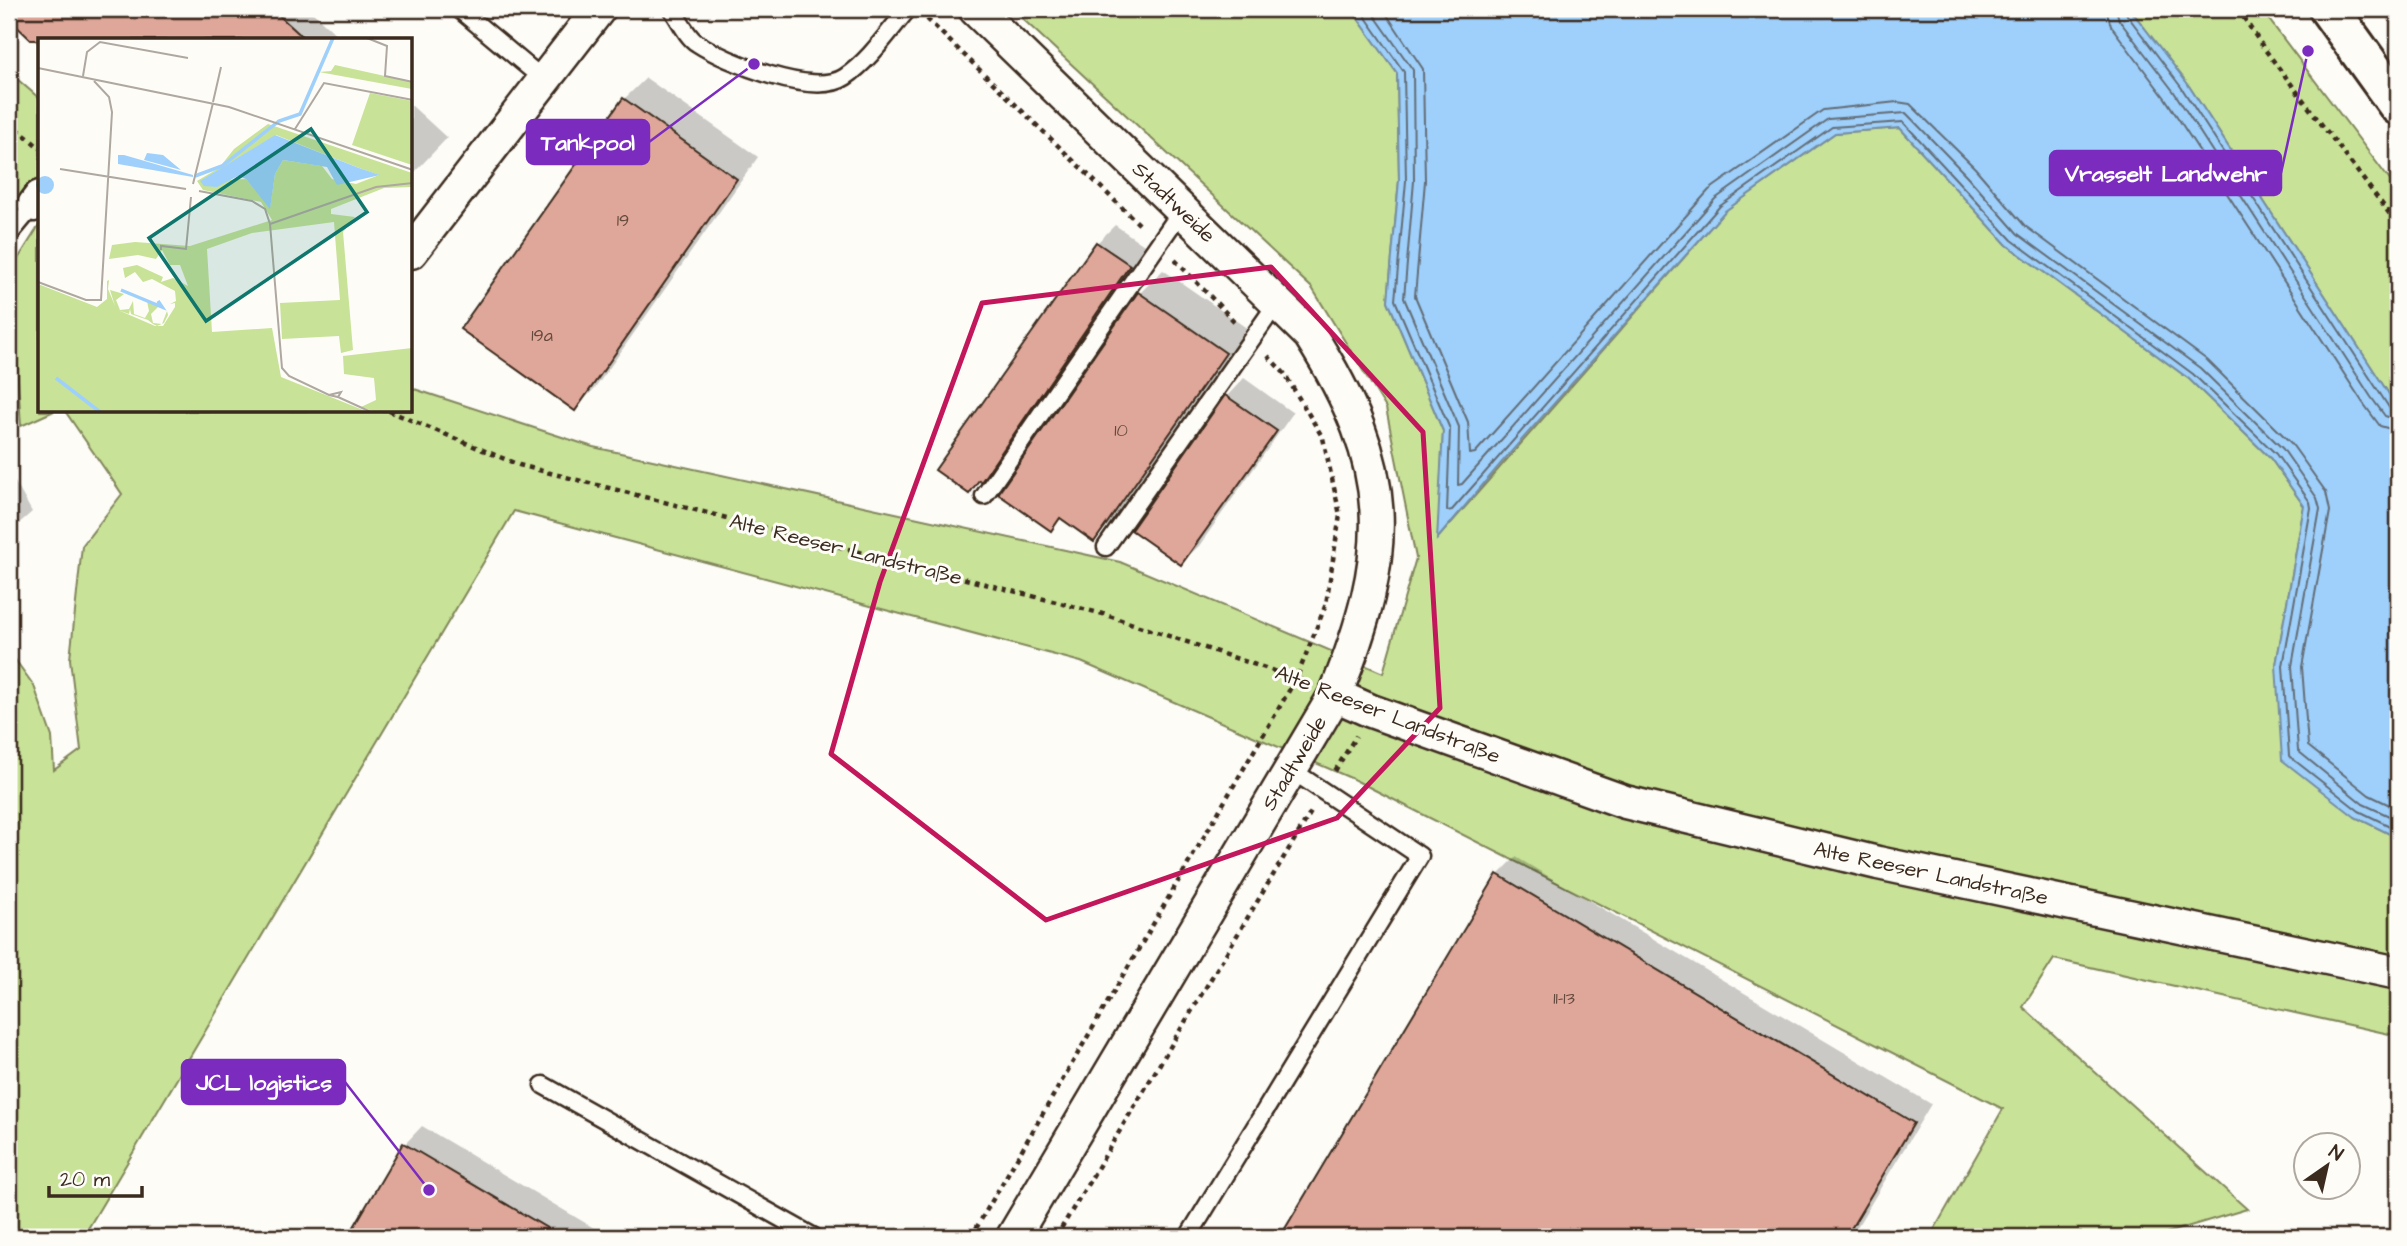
<svg xmlns="http://www.w3.org/2000/svg" width="2407" height="1246" font-family="'Architects Daughter',sans-serif">
	<style>
		.green { fill: #c8e298; stroke: #82865b; stroke-width: 2 }
		.water { fill: #9ed0fb; stroke: #768ea3; stroke-width: 2 }
		.shadow { fill: #0003 }
		.lines { fill: none; stroke-linecap: round; stroke-linejoin: round }
		.shore { stroke: #636c76; stroke-width: 2 }
		.building { fill: #dfa799; stroke: #3b2a1e; stroke-width: 2 }
		.service-casing { stroke: #3b2a1e; stroke-width: 21 }
		.minor-casing { stroke: #3b2a1e; stroke-width: 37 }
		.secondary-casing { stroke: #3b2a1e; stroke-width: 44 }
		.path { stroke: #3b2a1e; stroke-width: 4.5; stroke-dasharray: 5 5; stroke-linecap: butt }
		.service { stroke: #fdfcf7; stroke-width: 16 }
		.minor { stroke: #fdfcf7; stroke-width: 32 }
		.secondary { stroke: #fdfcf7; stroke-width: 38 }
		.marked { fill: none; stroke: #c2185b; stroke-width: 5; stroke-linejoin: round }
		.labels { text-anchor: middle; stroke-width: 6; stroke-linejoin: round; paint-order: stroke }
		.number-label { font-size: 18px; fill: #64493d }
		.street-label { font-size: 21px; fill: #3b2a1e; stroke: #fdfcf7 }
		.inset-river { fill: none; stroke: #9ed0fb; stroke-width: 3.5 }
		.inset-road { fill: none; stroke: #afa8a0; stroke-width: 2 }
		.view { fill: #0f766e; fill-opacity: 0.15; stroke: #0f766e; stroke-width: 3.5 }
		.inset-edge { fill: none; stroke: #3b2a1e; stroke-width: 3.5 }
		.leader { fill: none; stroke: #7b2cbf; stroke-width: 2.5 }
		.callout-dot { fill: #7b2cbf; stroke: #fdfcf7; stroke-width: 2.5 }
		.callout { fill: #7b2cbf; stroke: #7b2cbf; stroke-width: 2.5 }
		.callout-label { font-size: 23px; text-anchor: middle; font-weight: bold; fill: #fff }
	</style>
	<rect width="100%" height="100%" fill="#fdfcf7"/>
	<filter id="ink" filterUnits="userSpaceOnUse"><feTurbulence type="fractalNoise" baseFrequency=".0143" numOctaves="2"/><feDisplacementMap in="SourceGraphic" scale="14" xChannelSelector="R" yChannelSelector="G"/><feConvolveMatrix kernelMatrix="1 2 1 2 8 2 1 2 1" color-interpolation-filters="sRGB"/></filter>
	<g filter="url(#ink)">
		<g class="green">
			<polygon points="1012,9 1351,9 1397,73 1399,180 1388,301 1443,431 1438,538 1725,211 1835,133 1900,128 2007,245 2189,379 2271,459 2304,506 2276,665 2355,817 2398,838 2398,1036 2054,959 2023,1007 2247,1209 2153,1237 1930,1237 2003,1109 1353,779 1081,662 514,511 83,1237 9,1237 9,651 34,686 52,737 54,770 81,750 70,659 82,546 122,494 65,411 411,411 411,388 593,447 1120,562 1383,673 1416,558 1386,408 1312,288"/>
			<polygon points="2130,9 2261,9 2398,191 2398,408 2187,83"/>
			<polygon points="9,72 40,99 40,211 24,200 9,213"/>
			<polygon points="40,224 40,411 54,411 21,426 14,317 16,262"/>
		</g>
		<polygon class="water" points="1351,9 2130,9 2187,83 2398,408 2398,838 2355,817 2282,760 2276,665 2304,506 2271,459 2189,379 2007,245 1900,128 1835,133 1725,211 1503,461 1437,539 1443,431 1388,301 1399,180 1397,73"/>
		<g class="shadow">
			<polygon points="56,9 309,9 342,40 40,40 40,46 30,37"/>
			<polygon points="646,78 758,157 596,387 575,409 624,99"/>
			<polygon points="411,105 447,138 411,176"/>
			<polygon points="1115,225 1147,247 998,462 969,492 1097,243"/>
			<polygon points="1163,270 1248,329 1117,516 1094,540 1062,517 1050,529 1001,494 1140,293"/>
			<polygon points="1244,378 1293,413 1199,546 1181,563 1133,529 1227,396"/>
			<polygon points="9,471 32,512 9,532"/>
			<polygon points="1516,857 1931,1104 1851,1237 1282,1237 1498,875"/>
			<polygon points="422,1126 609,1237 350,1237 405,1144"/>
		</g>
		<g class="lines">
			<g class="shore">
				<polyline points="1360,9 1404,72 1406,181 1395,300 1450,429 1447,511 1452,510 1720,206 1832,127 1903,122 2012,240 2193,374 2276,454 2310,502 2311,508 2283,666 2289,756 2359,811 2398,830"/>
				<polyline points="1370,9 1413,70 1414,181 1404,298 1459,427 1458,485 1462,484 1715,199 1828,119 1906,113 1967,176 2018,234 2200,368 2283,449 2317,498 2320,509 2292,666 2298,751 2363,804 2398,820"/>
				<polyline points="1383,9 1423,69 1425,181 1415,296 1468,422 1470,454 1475,453 1709,190 1823,110 1897,102 1910,104 1975,168 2025,226 2207,360 2291,443 2326,492 2330,511 2302,667 2308,746 2369,795 2398,809"/>
				<polyline points="2106,9 2111,26 2165,98 2363,403 2380,426 2398,431"/>
				<polyline points="2116,9 2119,20 2174,92 2371,397 2385,416 2398,420"/>
				<polyline points="2125,9 2127,15 2181,87 2379,392 2390,409 2398,411"/>
			</g>
		</g>
		<g class="building">
			<polygon points="9,9 272,9 306,40 31,40 9,19"/>
			<polygon points="623,98 737,179 575,411 460,329"/>
			<polygon points="1096,242 1130,265 981,482 979,480 969,494 935,470"/>
			<polygon points="1138,292 1226,353 1094,542 1060,518 1051,531 998,494"/>
			<polygon points="1225,395 1277,431 1181,565 1131,530"/>
			<polygon points="1497,874 1914,1123 1846,1237 1280,1237"/>
			<polygon points="403,1143 562,1237 348,1237"/>
		</g>
		<g class="lines">
			<g class="service-casing">
				<g id="service">
					<polyline points="459,9 544,80"/>
					<path d="M 672,9 C 679,19 687,37 697,43 C 726,62 814,98 845,77 C 870,60 889,31 908,9"/>
					<polyline points="9,235 34,205"/>
					<polyline points="984,496 1182,210"/>
					<polyline points="1106,547 1277,303"/>
					<polyline points="543,1085 814,1237"/>
					<polyline points="1188,1237 1420,856 1290,769"/>
				</g>
			</g>
			<g class="minor-casing">
				<g id="minor">
					<path d="M 975,9 L 1310,335 C 1395,469 1394,550 1335,695 L 1013,1237"/>
					<polyline points="34,205 40,197"/>
					<polyline points="411,252 599,9"/>
					<polyline points="1335,695 1371,711 1625,802 1878,863 2398,973"/>
				</g>
			</g>
			<g class="secondary-casing">
				<polyline id="secondary" points="2329,9 2398,105"/>
			</g>
			<g class="path">
				<polyline points="2238,9 2263,47 2398,225"/>
				<polyline points="927,19 1142,227"/>
				<polyline points="9,122 40,148"/>
				<polyline points="1175,260 1235,322"/>
				<polyline points="389,411 519,465 1103,614 1307,682"/>
				<polyline points="1335,771 1356,736"/>
				<polyline points="971,1237 1297,677 1326,604 1340,515 1323,438 1284,373 1268,356"/>
				<polyline points="1056,1237 1311,812"/>
			</g>
			<use href="#service" class="service"/>
			<use href="#minor" class="minor"/>
			<use href="#secondary" class="secondary"/>
		</g>
	</g>
	<path class="marked" d="M 1271,267 L 1423,432 L 1440,708 L 1337,818 L 1046,920 L 831,754 L 880,582 L 982,303 Z"/>
	<g class="labels">
		<g class="number-label">
			<text x="623" y="226">19</text>
			<text x="542" y="341">19a</text>
			<text x="1121" y="436">10</text>
			<text x="1564" y="1004">11-13</text>
		</g>
		<g class="street-label">
			<text transform="translate(1174 202) rotate(44)" y="7">Stadtweide</text>
			<text transform="translate(846 549) rotate(14)" y="7">Alte Reeser Landstraße</text>
			<text transform="translate(1388 714) rotate(21)" y="7">Alte Reeser Landstraße</text>
			<text transform="translate(1294 763) rotate(-59)" y="7">Stadtweide</text>
			<text transform="translate(1931 873) rotate(12)" y="7">Alte Reeser Landstraße</text>
		</g>
	</g>
	<g transform="translate(38 38)">
		<rect width="374" height="374" fill="#fdfcf7"/>
		<path d="M 297,27 L 374,44 L 374,51 L 281,34 L 293,33 ZM 332,55 L 374,63 L 374,127 L 314,107 ZM 230,86 L 374,135 L 374,149 L 346,150 L 293,171 L 293,176 L 317,179 L 305,194 L 315,312 L 303,315 L 301,298 L 244,301 L 242,265 L 302,262 L 296,184 L 214,195 L 169,211 L 174,294 L 234,290 L 243,339 L 330,374 L 0,374 L 0,246 L 59,269 L 69,261 L 69,243 L 71,242 L 70,251 L 77,268 L 72,252 L 86,256 L 78,262 L 82,272 L 91,271 L 95,263 L 96,276 L 107,280 L 111,273 L 109,263 L 121,268 L 113,276 L 115,285 L 124,286 L 129,273 L 130,277 L 126,285 L 119,288 L 115,286 L 110,282 L 93,276 L 92,271 L 91,276 L 80,272 L 117,288 L 125,288 L 137,269 L 137,265 L 132,266 L 138,263 L 137,253 L 114,241 L 105,244 L 97,234 L 87,240 L 85,230 L 99,227 L 125,239 L 123,244 L 135,240 L 150,248 L 142,227 L 132,227 L 124,212 L 118,221 L 100,217 L 71,221 L 74,207 L 97,204 L 152,208 L 234,182 L 223,164 L 165,152 L 159,143 L 181,130 L 196,111 ZM 238,97 L 321,130 L 341,137 L 318,146 L 294,141 L 284,128 L 245,122 L 237,136 L 232,169 L 208,141 L 163,143 ZM 374,310 L 374,374 L 338,374 L 323,369 L 338,362 L 336,340 L 306,336 L 305,318 Z" fill="#c8e298" fill-rule="evenodd"/>
		<path d="M 237,97 L 321,130 L 342,137 L 299,147 L 289,129 L 245,122 L 237,136 L 232,171 L 208,141 L 200,138 L 179,149 L 166,148 L 162,143 ZM 109,115 L 125,117 L 143,132 L 106,122 ZM 86,117 L 155,137 L 155,139 L 80,126 L 80,117 ZM-2 147a9 9 0 1 1 18 0a9 9 0 1 1-18 0Z" fill="#9ed0fb"/>
		<path class="inset-river" d="M 157,138 L 184,128 L 241,83 L 262,76 L 295,0M 83,252 L 124,269 L 120,263M 18,340 L 62,374"/>
		<path class="inset-road" d="M 329,0 L 349,8 L 347,38 L 375,44M 0,30 L 191,69 L 375,132M 45,38 L 49,14 L 62,4 L 150,20M 175,64 L 183,29M 257,91 L 286,45 L 375,62M 22,131 L 148,151M 155,146 L 175,65M 161,153 L 214,163 L 227,171 L 232,186 L 244,330 L 251,338 L 291,357 L 300,359 L 303,354 L 291,357M 232,186 L 338,149 L 375,145M 123,212 L 123,208 L 148,211 L 153,159M 0,244 L 48,262 L 63,262 L 74,74 L 71,59 L 56,43M 300,359 L 333,374"/>
		<path class="view" d="M 273,91 L 329,174 L 168,283 L 111,200 Z"/>
		<rect width="374" height="374" class="inset-edge"/>
	</g>
	<path class="leader" d="M754 64L649 142M2308 51L2281 173M429 1190L345 1082"/>
	<g class="callout-dot">
		<circle cx="754" cy="64" r="7"/>
		<circle cx="2308" cy="51" r="7"/>
		<circle cx="429" cy="1190" r="7"/>
	</g>
	<g class="callout">
		<rect x="527" y="120" width="122" height="44" rx="7"/>
		<rect x="2050" y="151" width="231" height="44" rx="7"/>
		<rect x="182" y="1060" width="163" height="44" rx="7"/>
	</g>
	<g class="callout-label">
		<text x="588" y="150">Tankpool</text>
		<text x="2166" y="181">Vrasselt Landwehr</text>
		<text x="264" y="1090">JCL logistics</text>
	</g>
	<rect width="2407" height="1246" fill="none" stroke="#fdfcf7" stroke-width="35"/>
	<rect x="18" y="18" width="2372" height="1211" fill="none" stroke="#3b2a1e" stroke-width="2.5" filter="url(#ink)"/>
	<g transform="translate(2327 1166) rotate(34)"><circle r="33" fill="#fdfcf7" stroke="#afa8a0" stroke-width="2"/>
	<path d="M0-5L12 26L0 18L-12 26Z" fill="#3b2a1e"/>
	<text y="-10" font-size="19" font-weight="bold" text-anchor="middle" fill="#3b2a1e">N</text>
	</g>
	<path d="M49 1186v10h93v-10" fill="none" stroke="#3b2a1e" stroke-width="3.5"/>
	<text x="60" y="1186" font-size="21" fill="#3b2a1e" stroke="#fdfcf7" stroke-width="5" paint-order="stroke">20 m</text>
</svg>
